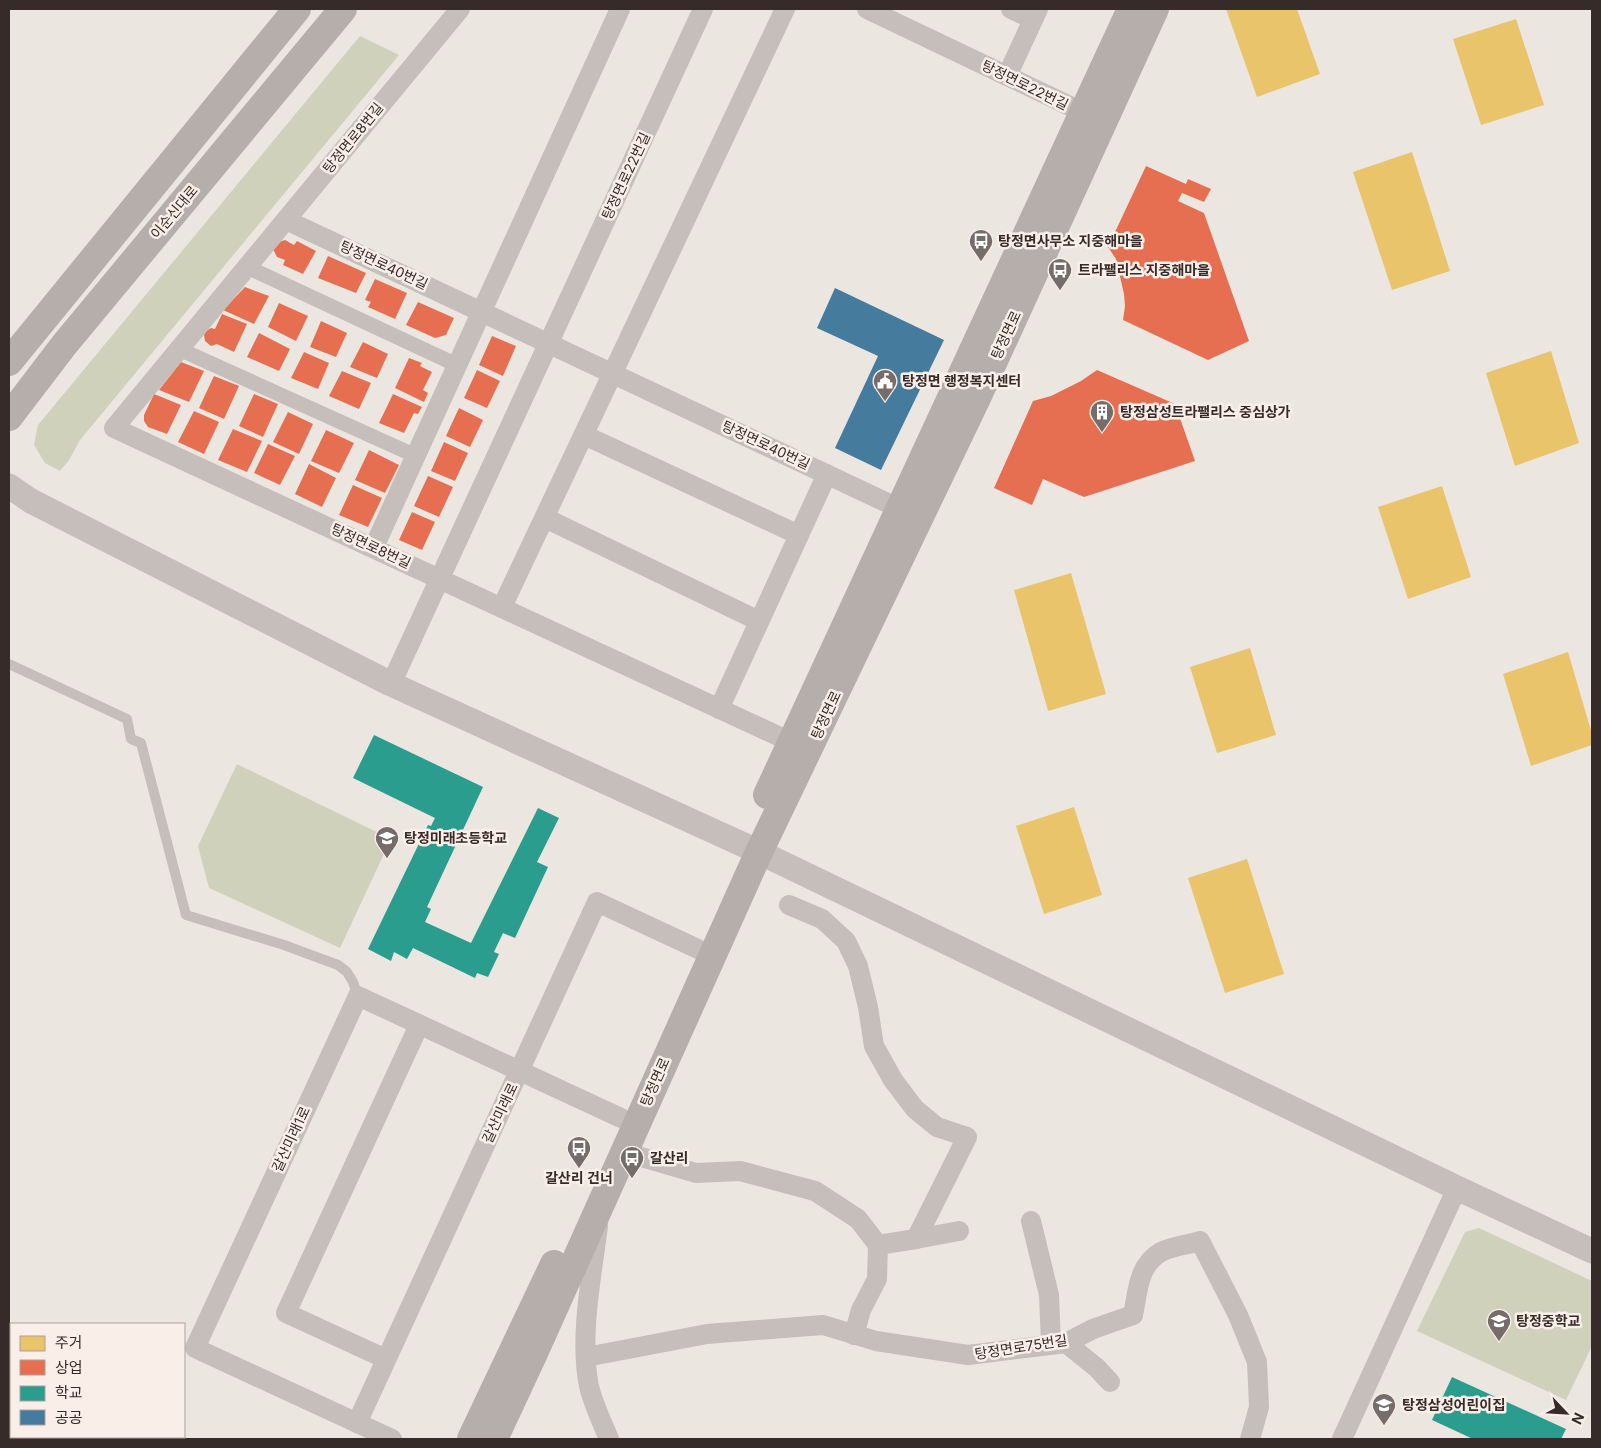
<svg xmlns="http://www.w3.org/2000/svg" width="1601" height="1448" font-family="Inter,'Noto Sans KR',sans-serif">
	<style>
		.green { fill: #cfd1bb }
		.homes { fill: #e9c46a }
		.shops { fill: #e76f51 }
		.schools { fill: #2a9d8f }
		.public { fill: #457b9d }
		.lines { fill: none; stroke-linecap: round; stroke-linejoin: round }
		.service { stroke: #c5beba; stroke-width: 10 }
		.pedestrian { stroke: #c5beba; stroke-width: 15 }
		.minor { stroke: #c5beba; stroke-width: 20 }
		.tertiary { stroke: #c5beba; stroke-width: 25 }
		.secondary { stroke: #b6aeab; stroke-width: 28 }
		.labels { text-anchor: middle; stroke-width: 5; stroke-linejoin: round; paint-order: stroke }
		.street-label { font-size: 14px; fill: #362b28; stroke: #f9efe8 }
		.poi-label { font-size: 14px; font-weight: bold; fill: #362b28; stroke: #f9efe8; text-anchor: start }
	</style>
	<rect width="100%" height="100%" fill="#ece6e1"/>
	<g class="green">
		<polygon points="360,36 399,55 80,440 69,460 60,471 45,463 34,445 38,425"/>
		<polygon points="237,764 391,839 340,948 209,888 198,846"/>
		<polygon points="1479,1228 1592,1281 1592,1346 1566,1400 1417,1331 1465,1232"/>
	</g>
	<g class="homes">
		<polygon points="1226,9 1297,9 1320,74 1257,97"/>
		<polygon points="1516,19 1544,105 1481,125 1453,39"/>
		<polygon points="1412,152 1450,271 1392,290 1353,172"/>
		<polygon points="1551,351 1579,443 1515,466 1486,373"/>
		<polygon points="1442,486 1471,577 1408,599 1378,507"/>
		<polygon points="1071,573 1106,694 1048,711 1014,590"/>
		<polygon points="1250,648 1276,735 1217,753 1190,667"/>
		<polygon points="1568,652 1592,734 1592,745 1531,766 1503,674"/>
		<polygon points="1074,807 1102,895 1044,914 1016,826"/>
		<polygon points="1247,859 1284,974 1225,993 1188,878"/>
		<polygon points="11,1349 11,1437 25,1437 26,1439 9,1439 9,1355"/>
	</g>
	<g class="shops">
		<polygon points="1146,166 1186,184 1188,179 1211,189 1204,202 1182,193 1178,201 1204,213 1249,341 1208,360 1123,320 1125,306 1124,294 1116,259 1108,247"/>
		<polygon points="285,240 294,245 297,241 316,251 303,274 283,265 285,260 277,257 273,249 276,243"/>
		<polygon points="328,256 366,273 356,293 318,278"/>
		<polygon points="375,279 407,293 395,319 368,307 371,302 365,300"/>
		<polygon points="245,287 269,296 254,324 223,310"/>
		<polygon points="418,302 454,318 446,335 435,338 406,325"/>
		<polygon points="279,303 308,316 296,341 268,327"/>
		<polygon points="222,314 247,324 234,352 217,344 211,346 205,341 204,335 206,331 211,328 215,329"/>
		<polygon points="321,321 347,333 336,357 310,347"/>
		<polygon points="259,333 290,349 279,371 247,357"/>
		<polygon points="492,336 516,346 503,376 479,365"/>
		<polygon points="363,342 388,354 377,378 350,367"/>
		<polygon points="304,352 329,363 318,389 291,378"/>
		<polygon points="409,358 422,363 420,366 432,372 423,390 428,393 424,402 395,388"/>
		<polygon points="181,362 204,371 189,402 159,390"/>
		<polygon points="477,370 500,381 487,408 464,398"/>
		<polygon points="1097,370 1175,404 1195,461 1084,497 1043,479 1032,505 994,488 1033,401 1051,396 1081,381"/>
		<polygon points="342,371 371,383 359,409 329,396"/>
		<polygon points="214,376 239,386 224,419 199,408"/>
		<polygon points="154,394 181,405 167,434 148,427 144,421 144,415"/>
		<polygon points="254,394 278,404 263,437 239,426"/>
		<polygon points="393,394 422,407 418,414 414,413 404,433 379,423"/>
		<polygon points="459,408 483,420 470,447 446,436"/>
		<polygon points="194,411 219,422 204,454 178,442"/>
		<polygon points="288,412 313,424 299,454 273,442"/>
		<polygon points="233,429 262,441 247,472 218,460"/>
		<polygon points="326,430 354,443 339,473 311,461"/>
		<polygon points="444,442 468,453 455,481 431,471"/>
		<polygon points="268,444 295,456 280,485 254,473"/>
		<polygon points="369,450 399,465 385,493 355,480"/>
		<polygon points="309,464 336,478 322,507 295,494"/>
		<polygon points="428,476 453,487 439,517 414,506"/>
		<polygon points="353,485 382,498 368,527 339,515"/>
		<polygon points="412,512 435,522 422,550 399,540"/>
	</g>
	<g class="schools">
		<polygon points="374,735 483,787 427,907 431,909 425,922 471,943 538,808 559,818 537,862 548,867 515,938 503,933 494,952 499,954 488,977 477,973 475,978 413,948 407,959 394,952 391,961 368,949 428,825 431,826 435,818 353,778"/>
		<polygon points="1452,1377 1566,1429 1561,1439 1473,1439 1432,1420"/>
	</g>
	<polygon class="public" points="835,288 944,340 881,470 835,448 878,356 817,328"/>
	<g class="lines">
		<polyline class="service" points="9,664 127,719 131,739 141,743 186,915 284,945 338,965 347,972 353,982 358,996"/>
		<g class="pedestrian">
			<polyline points="247,267 457,365"/>
			<polyline points="179,349 416,456"/>
		</g>
		<g class="minor">
			<polyline points="460,9 114,428 791,742"/>
			<polyline points="867,9 1095,118"/>
			<polyline points="1011,9 1033,19"/>
			<polyline points="1007,76 1038,9"/>
			<polyline points="286,220 911,514"/>
			<polyline points="584,435 799,535"/>
			<polyline points="545,518 759,621"/>
			<polyline points="374,547 620,9"/>
			<polyline points="502,607 785,9"/>
			<polyline points="391,684 703,9"/>
			<polyline points="719,709 827,474"/>
			<polyline points="789,905 822,919 846,941 858,966 868,1007 874,1046 893,1080 915,1109 937,1127 967,1137 916,1239 878,1245 877,1279 861,1310 854,1335"/>
			<polyline points="624,1152 696,1173 740,1171 815,1191 858,1219 878,1245"/>
			<polyline points="1031,1221 1049,1295 1051,1344"/>
			<path d="M 598,1226 C 592,1274 579,1338 589,1386 C 593,1404 602,1422 609,1439"/>
			<polyline points="916,1239 959,1231"/>
			<polyline points="1066,1343 1097,1368 1110,1382"/>
			<path d="M 586,1357 L 707,1334 L 823,1325 L 876,1341 L 968,1355 L 1066,1343 L 1093,1329 L 1133,1315 C 1138,1291 1138,1265 1161,1252 C 1172,1246 1188,1245 1200,1241 L 1238,1315 L 1257,1362 L 1259,1407 L 1250,1439"/>
			<polyline points="386,1359 286,1313 419,1025"/>
			<polyline points="357,1423 597,902 698,949"/>
			<polyline points="392,1439 195,1348 358,996 621,1118"/>
			<polyline points="1342,1439 1457,1188"/>
		</g>
		<polyline class="tertiary" points="9,486 31,501 391,684 759,852 1457,1188 1592,1251"/>
		<g class="secondary">
			<polyline points="9,362 297,9"/>
			<polyline points="9,417 64,345 343,9"/>
			<polyline points="767,795 1131,9"/>
			<polyline points="471,1439 554,1264"/>
			<polyline points="494,1439 534,1353 759,852 977,398 1155,9"/>
		</g>
	</g>
	<defs>
		<g id="bus-pin" transform="scale(1.25)"><path d="M0 17L-7.5 6A9.5 9.5 0 1 1 7.5 6Z" fill="#766c69" stroke="#f9efe8"/><path d="M-5-6H5V4H4V6H2V4H-2V6H-4V4H-5ZM-3.5-4V0h7V-4ZM-3.5 1.2v1.5H-2V1.2ZM2 1.2v1.5H3.5V1.2Z" fill="#fff"/></g>
		<g id="civic-pin" transform="scale(1.25)"><path d="M0 17L-7.5 6A9.5 9.5 0 1 1 7.5 6Z" fill="#766c69" stroke="#f9efe8"/><path d="M-.6-6.5H3V-4.5H.6V-3L4-1V1h2V6H-6V1h2V-1L-.6-3ZM-1.2 2.5V6h2.4V2.5Z" fill="#fff"/></g>
		<g id="building-pin" transform="scale(1.25)"><path d="M0 17L-7.5 6A9.5 9.5 0 1 1 7.5 6Z" fill="#766c69" stroke="#f9efe8"/><path d="M-4-6H4V6H1V3H-1V6H-4ZM-2.5-4.3h1.7v1.8h-1.7ZM.8-4.3h1.7v1.8H.8ZM-2.5-1h1.7V.8h-1.7ZM.8-1h1.7V.8H.8Z" fill="#fff"/></g>
		<g id="school-pin" transform="scale(1.25)"><path d="M0 17L-7.5 6A9.5 9.5 0 1 1 7.5 6Z" fill="#766c69" stroke="#f9efe8"/><path d="M0-5L7-2L0 1L-7-2ZM-4 1L0 2.5L4 1V4Q0 6-4 4Z" fill="#fff"/></g>
	</defs>
	<g fill-rule="evenodd">
		<use href="#bus-pin" x="981" y="241"/>
		<use href="#bus-pin" x="1060" y="270"/>
		<use href="#civic-pin" x="885" y="381"/>
		<use href="#building-pin" x="1102" y="412"/>
		<use href="#school-pin" x="387" y="838"/>
		<use href="#bus-pin" x="579" y="1148"/>
		<use href="#bus-pin" x="632" y="1158"/>
		<use href="#school-pin" x="1499" y="1321"/>
		<use href="#school-pin" x="1384" y="1405"/>
	</g>
	<g class="labels">
		<g class="street-label">
			<text transform="translate(1025 85) rotate(26)" y="5">탕정면로22번길</text>
			<text transform="translate(353 138) rotate(-51)" y="5">탕정면로8번길</text>
			<text transform="translate(626 176) rotate(-65)" y="5">탕정면로22번길</text>
			<text transform="translate(174 212) rotate(-50)" y="5">이순신대로</text>
			<text transform="translate(384 265) rotate(25)" y="5">탕정면로40번길</text>
			<text transform="translate(1006 335) rotate(-65)" y="5">탕정면로</text>
			<text transform="translate(766 445) rotate(25)" y="5">탕정면로40번길</text>
			<text transform="translate(371 546) rotate(25)" y="5">탕정면로8번길</text>
			<text transform="translate(826 715) rotate(-65)" y="5">탕정면로</text>
			<text transform="translate(655 1082) rotate(-66)" y="5">탕정면로</text>
			<text transform="translate(500 1113) rotate(-65)" y="5">갈산미래로</text>
			<text transform="translate(291 1139) rotate(-65)" y="5">갈산미래1로</text>
			<text transform="translate(1021 1347) rotate(-9)" y="5">탕정면로75번길</text>
		</g>
		<g class="poi-label">
			<text x="998" y="246">탕정면사무소 지중해마을</text>
			<text x="1078" y="275">트라팰리스 지중해마을</text>
			<text x="902" y="386">탕정면 행정복지센터</text>
			<text x="1120" y="417">탕정삼성트라팰리스 중심상가</text>
			<text x="404" y="843">탕정미래초등학교</text>
			<text x="650" y="1163">갈산리</text>
			<text x="579" y="1183" text-anchor="middle">갈산리 건너</text>
			<text x="1516" y="1326">탕정중학교</text>
			<text x="1402" y="1410">탕정삼성어린이집</text>
		</g>
	</g>
	<rect width="1601" height="1448" fill="none" stroke="#362b28" stroke-width="20"/>
	<rect x="10" y="1323" width="175" height="115" fill="#f9efe8" stroke="#aba19b"/>
	<rect x="20" y="1336" width="25" height="15" fill="#e9c46a" stroke="#aba19b"/>
	<text x="55" y="1348" font-size="15" fill="#362b28">주거</text>
	<rect x="20" y="1360" width="25" height="15" fill="#e76f51" stroke="#aba19b"/>
	<text x="55" y="1373" font-size="15" fill="#362b28">상업</text>
	<rect x="20" y="1386" width="25" height="15" fill="#2a9d8f" stroke="#aba19b"/>
	<text x="55" y="1398" font-size="15" fill="#362b28">학교</text>
	<rect x="20" y="1410" width="25" height="15" fill="#457b9d" stroke="#aba19b"/>
	<text x="55" y="1423" font-size="15" fill="#362b28">공공</text>
	<g transform="translate(1566 1413) rotate(115)" stroke="#f9efe8" stroke-width="4" paint-order="stroke">
	<path d="M0-4L9 19L0 12L-9 19Z" fill="#362b28"/>
	<text y="-8" font-size="14" font-weight="bold" text-anchor="middle" fill="#362b28">N</text>
	</g>
</svg>
